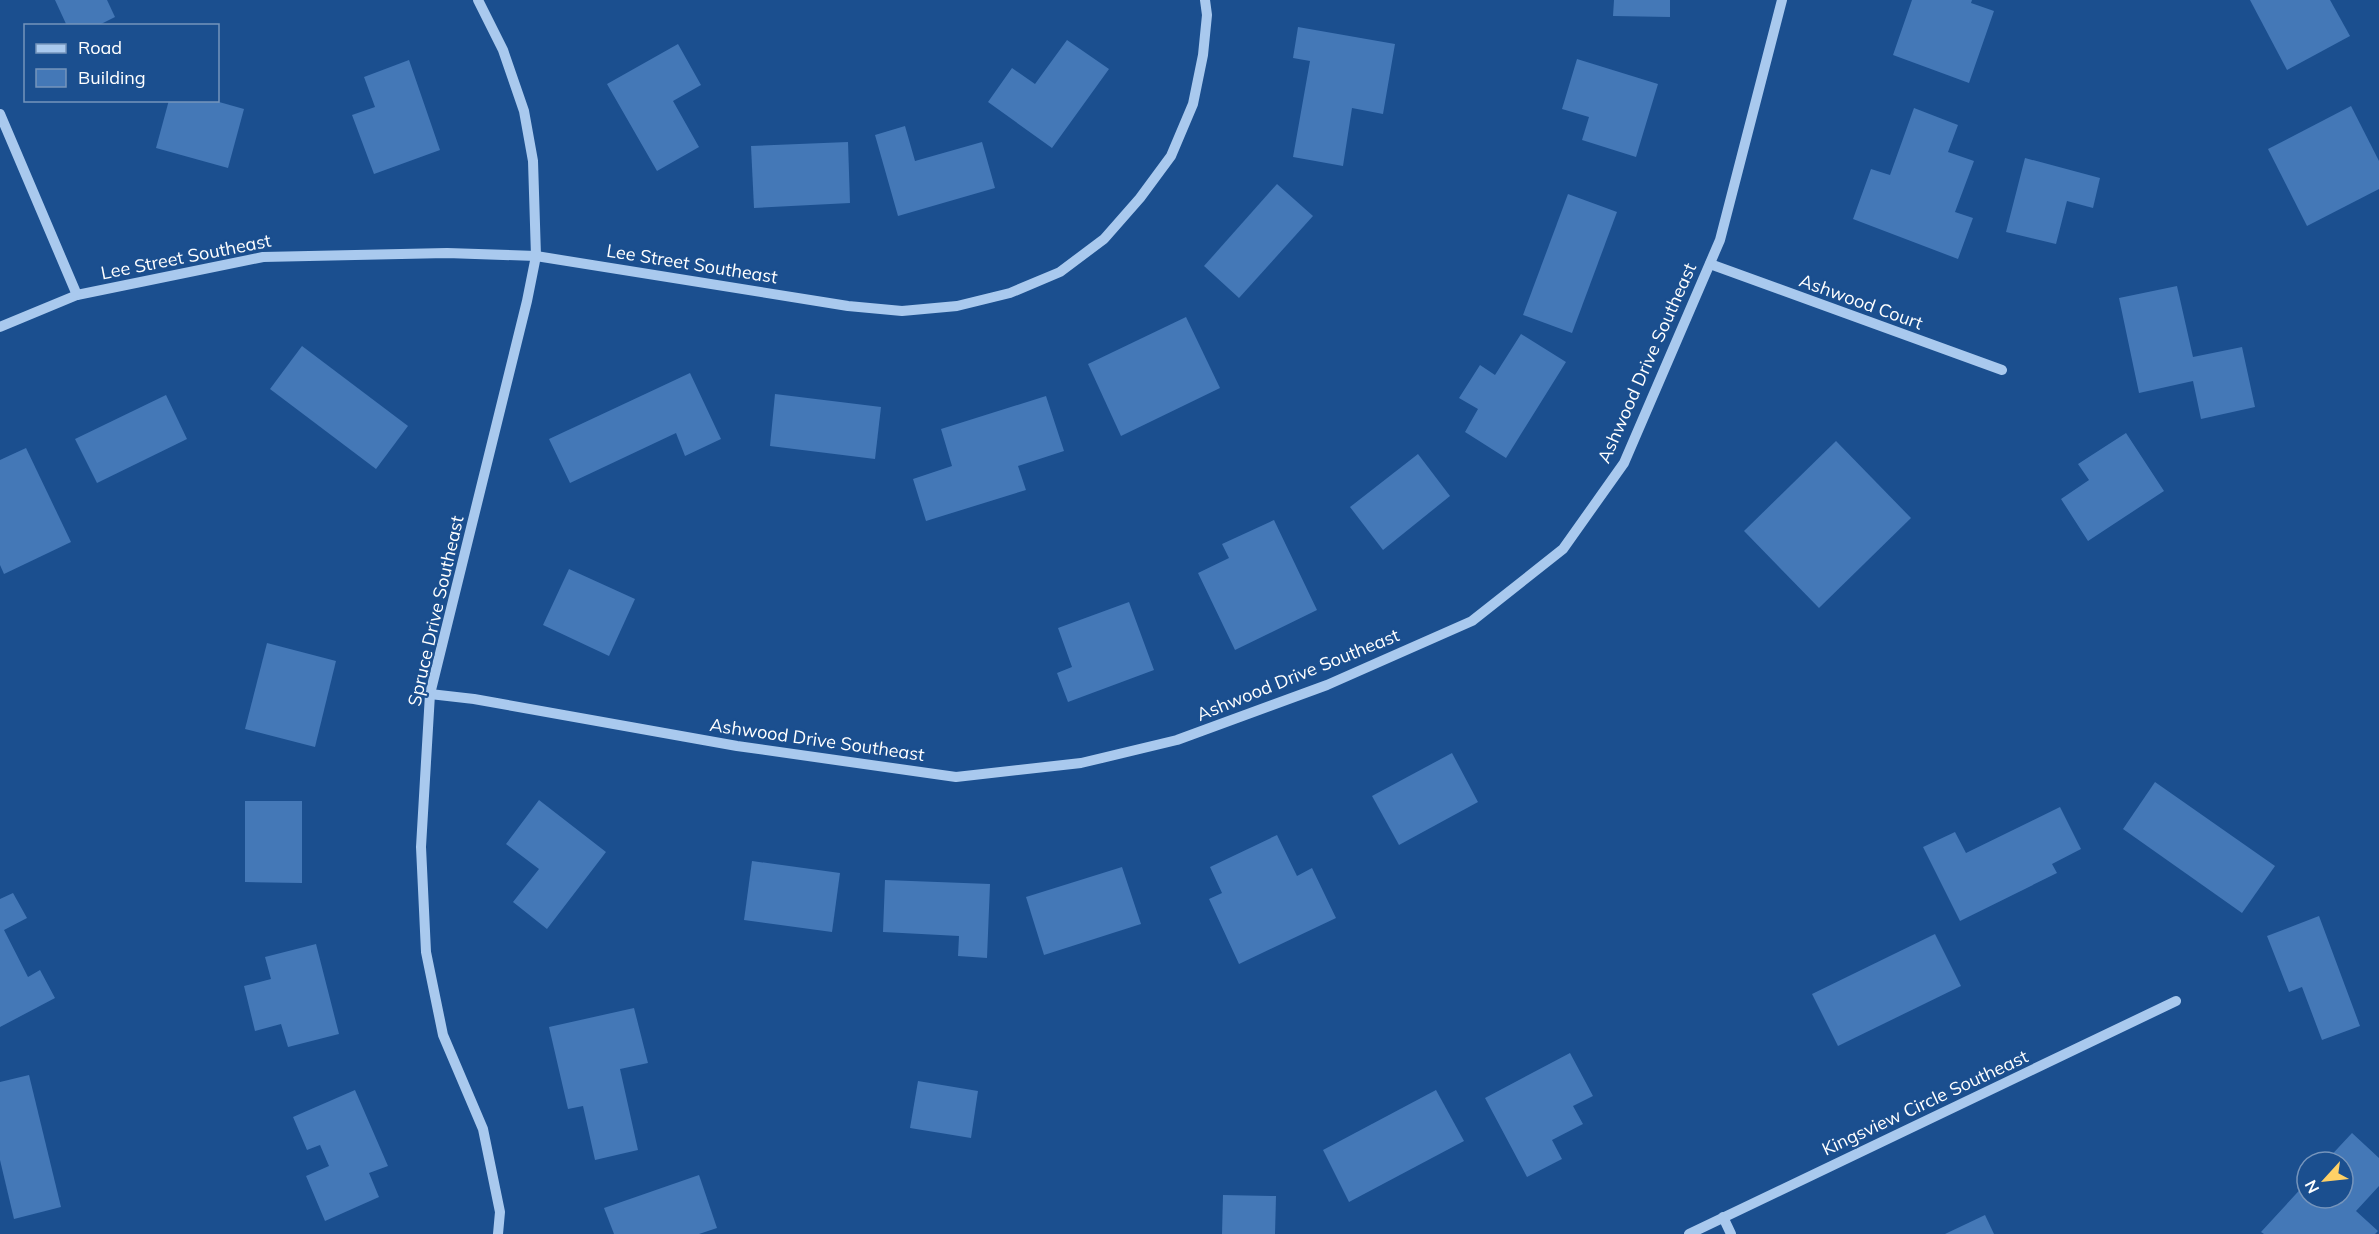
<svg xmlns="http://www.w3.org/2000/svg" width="2379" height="1234" font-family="Mulish,sans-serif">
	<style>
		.building { fill: #4478b7 }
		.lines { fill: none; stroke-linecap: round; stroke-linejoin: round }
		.minor { stroke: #a9c9ee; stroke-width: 10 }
		.labels { text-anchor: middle; stroke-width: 4.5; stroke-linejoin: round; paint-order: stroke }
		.street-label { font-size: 18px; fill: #fff; stroke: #1b4f8f }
	</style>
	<rect width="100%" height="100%" fill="#1b4f8f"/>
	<g class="building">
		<polygon points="55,0 107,0 115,17 97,26 67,26"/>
		<polygon points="1614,0 1670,0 1670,17 1613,16"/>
		<polygon points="1912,0 1972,0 1971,3 1994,11 1969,83 1893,55"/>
		<polygon points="2250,0 2330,0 2350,36 2287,70"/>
		<polygon points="1298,27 1395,44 1383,114 1352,108 1343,166 1293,157 1310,61 1293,58"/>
		<polygon points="1067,40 1109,69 1052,148 988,102 1012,68 1035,84"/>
		<polygon points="678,44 701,85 673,101 699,147 657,171 607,84"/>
		<polygon points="1577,59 1658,84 1636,157 1582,140 1589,117 1562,109"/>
		<polygon points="409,60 440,150 374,174 352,115 375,107 364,77"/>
		<polygon points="169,100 212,100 244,109 228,168 156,148"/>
		<polygon points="2351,106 2379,161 2379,189 2307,226 2268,149"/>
		<polygon points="1914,108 1958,125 1948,152 1974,161 1955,212 1973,218 1958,259 1853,219 1871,169 1890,175"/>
		<polygon points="905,126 915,161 982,142 995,188 898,216 875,135"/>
		<polygon points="848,142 850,203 754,208 751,146"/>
		<polygon points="2025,158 2100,178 2093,208 2067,201 2056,244 2006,232"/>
		<polygon points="1277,184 1313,216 1239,298 1204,266"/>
		<polygon points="1568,194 1617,212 1572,333 1523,315"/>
		<polygon points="2177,286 2193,357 2242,347 2255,407 2201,419 2193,381 2139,393 2119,298"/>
		<polygon points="1186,317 1220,388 1121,436 1088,364"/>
		<polygon points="1521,334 1566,362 1506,458 1465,432 1478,409 1459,398 1480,365 1495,375"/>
		<polygon points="302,346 408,426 376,469 270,389"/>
		<polygon points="690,373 721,439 685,456 676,433 570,483 549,439"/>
		<polygon points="775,394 881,407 875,459 770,446"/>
		<polygon points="166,395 187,439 97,483 75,439"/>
		<polygon points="1046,396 1064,451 1018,466 1026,490 926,521 913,479 952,466 941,429"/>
		<polygon points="2126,433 2164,491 2088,541 2061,499 2089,480 2078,464"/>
		<polygon points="1836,441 1911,518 1819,608 1744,531"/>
		<polygon points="26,448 71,542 4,574 0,565 0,460"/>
		<polygon points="1418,454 1450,496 1383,550 1350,507"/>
		<polygon points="1274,520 1317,610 1235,650 1198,573 1229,558 1222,544"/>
		<polygon points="569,569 635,599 609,656 543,625"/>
		<polygon points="1129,602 1154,670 1068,702 1057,673 1072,667 1058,628"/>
		<polygon points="267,643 336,661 315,747 245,729"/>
		<polygon points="1452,753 1478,802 1399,845 1372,796"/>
		<polygon points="2155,782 2275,866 2242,913 2123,829"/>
		<polygon points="539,800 606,852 547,929 513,902 539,869 506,844"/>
		<polygon points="245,801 302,801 302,883 245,882"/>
		<polygon points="2060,807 2081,849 2052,864 2057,873 1960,921 1923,847 1955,832 1966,853"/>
		<polygon points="1277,835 1297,876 1312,868 1336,918 1239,964 1209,899 1222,893 1210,867"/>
		<polygon points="752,861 840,873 832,932 744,920"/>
		<polygon points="1122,867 1141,924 1044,955 1026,897"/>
		<polygon points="885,880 990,884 987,958 958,956 959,936 883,932"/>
		<polygon points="13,893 27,918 4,930 28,977 40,970 55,998 0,1027 0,899"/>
		<polygon points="2319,916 2360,1026 2322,1040 2302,987 2289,992 2267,936"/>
		<polygon points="1935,934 1961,986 1838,1046 1812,994"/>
		<polygon points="316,944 339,1034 288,1047 281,1024 255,1031 244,986 271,979 265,957"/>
		<polygon points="634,1008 648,1063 620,1069 638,1150 595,1160 583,1106 568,1109 549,1027"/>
		<polygon points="1570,1053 1593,1096 1573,1106 1583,1124 1552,1140 1562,1159 1527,1177 1485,1098"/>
		<polygon points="29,1075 61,1207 14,1219 0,1160 0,1082"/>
		<polygon points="918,1081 978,1091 971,1138 910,1128"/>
		<polygon points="355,1090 388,1166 369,1173 379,1197 325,1221 306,1176 329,1166 320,1145 307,1150 293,1117"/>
		<polygon points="1436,1090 1464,1141 1349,1202 1323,1150"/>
		<polygon points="2352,1133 2379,1158 2379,1186 2356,1211 2378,1231 2375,1234 2264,1234 2261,1232 2307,1182 2307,1198 2343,1198 2343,1162 2325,1162"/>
		<polygon points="699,1175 717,1228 699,1234 614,1234 604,1208"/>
		<polygon points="1223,1195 1276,1196 1275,1234 1222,1234"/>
		<polygon points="1985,1215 1994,1234 1945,1234"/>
	</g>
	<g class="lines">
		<g class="minor">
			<polyline points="478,0 503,50 524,111 533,161 536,256 527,301 430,694 421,847 426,952 443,1035 483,1129 500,1212 498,1234"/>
			<polyline points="0,114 77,295"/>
			<polyline points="1710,264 2002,370"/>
			<polyline points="0,327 77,295 263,257 447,253 536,256 848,306 902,311 957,306 1010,293 1060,272 1104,239 1140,198 1171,156 1193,104 1203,55 1207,15 1205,0"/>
			<polyline points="430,694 474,699 737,746 956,777 1081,763 1177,740 1327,685 1472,621 1563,549 1624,463 1720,240 1782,0"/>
			<polyline points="1723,1217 1731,1234"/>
			<polyline points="1689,1234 2176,1001"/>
		</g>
	</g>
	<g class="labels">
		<g class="street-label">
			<text transform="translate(186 257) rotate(-11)" y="6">Lee Street Southeast</text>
			<text transform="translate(692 264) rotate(9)" y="6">Lee Street Southeast</text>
			<text transform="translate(1861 302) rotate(20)" y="6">Ashwood Court</text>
			<text transform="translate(1647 363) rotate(-66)" y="6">Ashwood Drive Southeast</text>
			<text transform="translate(436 611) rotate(-77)" y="6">Spruce Drive Southeast</text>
			<text transform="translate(1298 675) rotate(-22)" y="6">Ashwood Drive Southeast</text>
			<text transform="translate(817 740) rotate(8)" y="6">Ashwood Drive Southeast</text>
			<text transform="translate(1925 1103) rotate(-25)" y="6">Kingsview Circle Southeast</text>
		</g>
	</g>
	<rect x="24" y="24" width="195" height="78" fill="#1b4f8f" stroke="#7695bc" stroke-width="1.5"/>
	<rect x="36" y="44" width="30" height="9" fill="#a9c9ee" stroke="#7695bc" stroke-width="1.5"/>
	<text x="78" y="54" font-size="18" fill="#ffffff">Road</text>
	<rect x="36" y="69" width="30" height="18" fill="#4478b7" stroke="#7695bc" stroke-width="1.5"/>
	<text x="78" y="84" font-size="18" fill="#ffffff">Building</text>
	<g transform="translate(2325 1180) rotate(243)"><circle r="28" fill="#1b4f8f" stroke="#7695bc" stroke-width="1.5"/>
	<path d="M0-4.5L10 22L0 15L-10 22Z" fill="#ffd166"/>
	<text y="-9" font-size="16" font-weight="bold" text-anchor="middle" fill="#ffffff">N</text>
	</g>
</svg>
